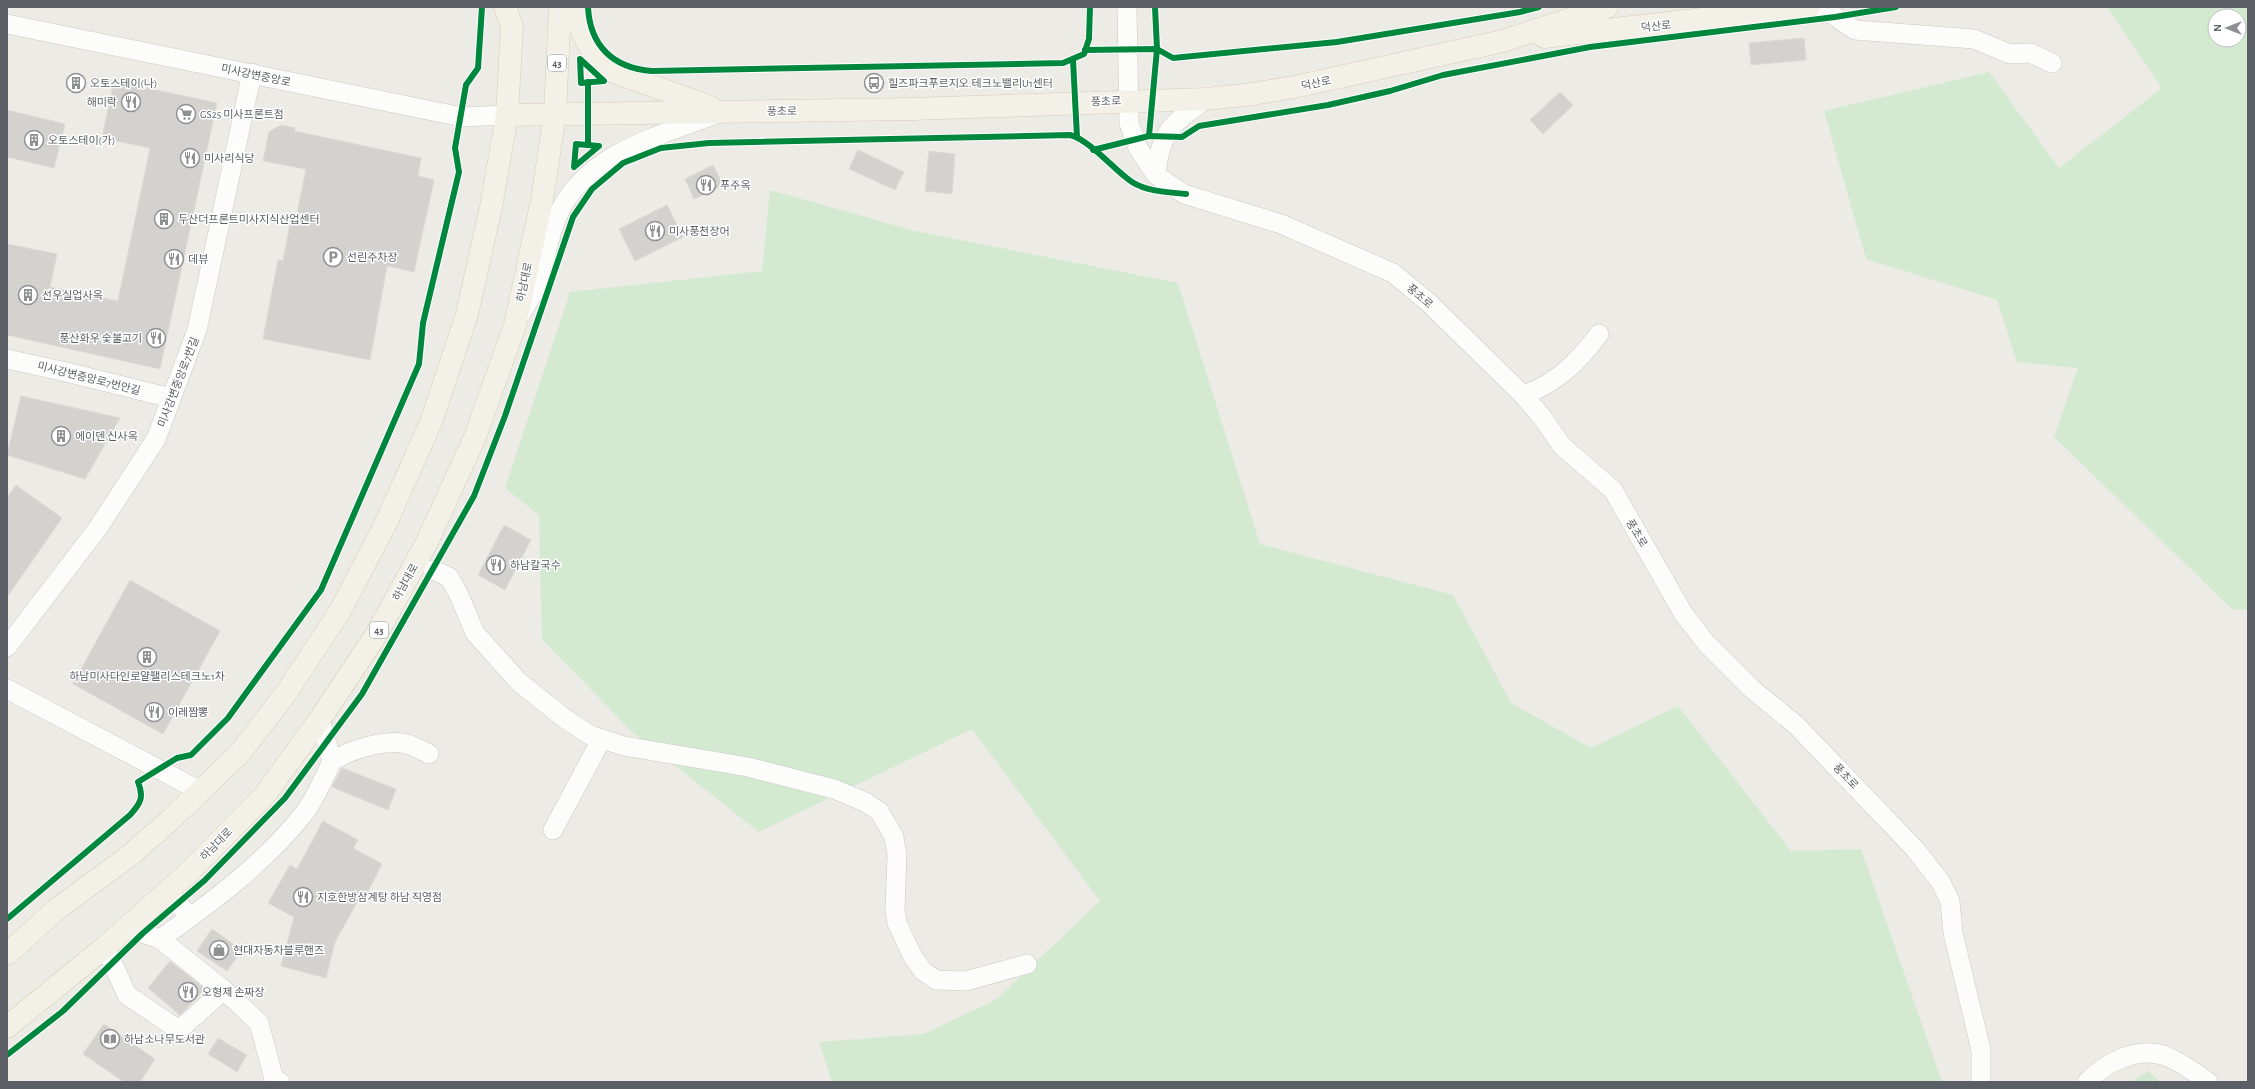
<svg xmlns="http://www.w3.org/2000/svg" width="2255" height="1089" font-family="'Alegreya Sans','Noto Sans KR',sans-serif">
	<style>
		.green { fill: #d3ead1; fill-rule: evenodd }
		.building { fill: #d3d2cf; stroke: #dcdad5 }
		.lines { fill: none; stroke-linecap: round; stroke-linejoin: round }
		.minor-casing { stroke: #c9c9c8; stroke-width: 20 }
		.major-casing { stroke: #d5cdb2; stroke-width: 23 }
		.minor { stroke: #fcfcfb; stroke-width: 19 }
		.major { stroke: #f3f1e7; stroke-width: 22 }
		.cycleway-casing { stroke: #fff; stroke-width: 8 }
		.cycleway { stroke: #00873e; stroke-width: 6 }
		.labels { text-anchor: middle; stroke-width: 3; stroke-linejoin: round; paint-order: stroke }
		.shield { fill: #fff; stroke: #8c8f93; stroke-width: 1 }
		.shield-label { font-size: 10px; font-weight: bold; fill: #5b5f65 }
		.street-label { font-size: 11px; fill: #5b5f65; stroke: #fff }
		.poi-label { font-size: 11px; fill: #5b5f65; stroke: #fff; text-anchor: start }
	</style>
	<rect width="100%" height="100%" fill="#ecebe6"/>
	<g class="green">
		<path d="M 2107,7 L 2248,7 L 2248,610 L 2232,609 L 2054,437 L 2078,368 L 2017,362 L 1997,300 L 1866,259 L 1824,111 L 1989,72 L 2059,168 L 2162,88 ZM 2215,16 L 2239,16 L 2239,40 L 2215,40 Z"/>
		<polygon points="770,190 915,231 1178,283 1260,544 1453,595 1511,703 1591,748 1678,706 1791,851 1861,849 1942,1082 832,1082 819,1042 924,1034 997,999 1100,901 972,729 759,832 631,731 542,639 539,515 505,488 570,292 762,271"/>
		<polygon points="2149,1071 2160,1082 2131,1082"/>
	</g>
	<g class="building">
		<polygon points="1804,38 1806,60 1751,65 1749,43"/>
		<polygon points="114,81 217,103 160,369 7,335 7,244 57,254 50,287 118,301 150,148 102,138"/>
		<polygon points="1560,92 1573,105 1543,134 1530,120"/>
		<polygon points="7,110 65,124 54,168 7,157"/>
		<polygon points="281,125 295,128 294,131 421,158 418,176 434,180 414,272 387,266 370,360 263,339 278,260 283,261 291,217 296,218 306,169 263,161 269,132"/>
		<polygon points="858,150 904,172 895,190 849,169"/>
		<polygon points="929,151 955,154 952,194 925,191"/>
		<polygon points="713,165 723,185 694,199 685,179"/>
		<polygon points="667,205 683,237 635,261 619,229"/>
		<polygon points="21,396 120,418 85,479 7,455"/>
		<polygon points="16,485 62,518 7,597 7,498"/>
		<polygon points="504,525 531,540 505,590 478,575"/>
		<polygon points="130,580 220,631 163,734 73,684"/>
		<polygon points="342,768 396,789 388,810 332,787"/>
		<polygon points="323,821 358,840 353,848 382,864 364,899 360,897 335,942 326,978 281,966 294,917 268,903 290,865 297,869"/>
		<polygon points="212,929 242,950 227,971 197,951"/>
		<polygon points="170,961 205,989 180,1015 148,988"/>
		<polygon points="104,1024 155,1059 140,1082 124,1082 83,1054"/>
		<polygon points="218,1038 247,1055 237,1072 208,1054"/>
	</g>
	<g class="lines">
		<g class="minor-casing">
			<g id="minor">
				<polyline points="1127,7 1129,123 1138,148 1156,175 1184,194 1281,224 1393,273 1428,302 1523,395 1542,417 1562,446 1613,490 1683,613 1706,643 1752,689 1796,725 1914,848 1940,881 1950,901 1953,933 1981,1050 1981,1082"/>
				<polyline points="1821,7 1855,30 1974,39 2010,54 2030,53 2052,63"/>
				<polyline points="7,24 462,117 507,115"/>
				<path d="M 1156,175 C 1160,131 1172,124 1206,99"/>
				<path d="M 521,314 C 526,304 534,294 537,284 C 545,262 548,239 557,217 C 585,153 657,137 716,114"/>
				<polyline points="7,359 66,372 171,398"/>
				<path d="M 1523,395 C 1556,384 1578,362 1599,334"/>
				<polyline points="433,570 449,577 458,593 475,633 519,682 564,718 590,735 624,746 748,767 834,789 865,802 879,811 894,837 897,855 895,910 897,923 913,957 923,971 936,980 966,981 1027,964"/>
				<polyline points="7,647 98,528 156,439 197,330 252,73"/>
				<polyline points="7,689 200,791"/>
				<path d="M 332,761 C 350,750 389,737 410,745 C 416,747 423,751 429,754"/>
				<polyline points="553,830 601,740"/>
				<polyline points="167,893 191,917"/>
				<polyline points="127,928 160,939 224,990 259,1023 274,1079 280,1082"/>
				<path d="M 160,939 C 211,903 266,862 305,812 C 316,797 324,778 332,761 L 320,719"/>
				<polyline points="105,947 127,995 179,1030 224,990"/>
				<path d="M 2087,1082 C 2106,1062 2138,1046 2166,1056 C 2181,1062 2194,1072 2208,1082"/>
			</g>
		</g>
		<g class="major-casing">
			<g id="major">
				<polyline points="576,7 580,27 588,44 596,58 611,71 711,107"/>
				<polyline points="1544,37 1809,7"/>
				<polyline points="507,115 913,109 1206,99 1253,94 1299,86 1503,41 1607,7"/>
				<polyline points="7,954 57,909 128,857 169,821 240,753 284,696 339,613 385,525 431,422 467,314 491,207 507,115 512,26 505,7"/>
				<polyline points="7,1027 105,947 187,874 264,796 320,719 376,635 427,542 475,437 515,325 542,200 555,114 560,7"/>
			</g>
		</g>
		<use href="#minor" class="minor"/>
		<use href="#major" class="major"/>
		<g class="cycleway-casing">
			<g id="cycleway">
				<path d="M 588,7 C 590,46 613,68 652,71 L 1063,63 L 1084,54 L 1089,39 L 1090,7"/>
				<polyline points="1085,50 1157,49 1173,58 1337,42 1520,12 1539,7"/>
				<polygon points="580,59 604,81 581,83"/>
				<polyline points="1073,60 1077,137"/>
				<polyline points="588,82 588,145"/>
				<polyline points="1149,136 1157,49 1155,7"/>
				<polygon points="576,144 599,146 574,167"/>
				<polyline points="1093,150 1149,136 1182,137 1199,126 1328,105 1390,91 1443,75 1590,47 1835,17 1896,7"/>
				<path d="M 7,919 L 130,815 C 141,803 144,797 138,782 L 177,758 L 191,755 L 228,718 L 321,590 L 419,364 L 423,323 L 459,172 L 455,148 L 466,85 L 478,68 L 482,7"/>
				<path d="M 7,1055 L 63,1011 L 143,933 L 205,880 L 285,798 L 362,694 L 474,496 L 505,416 L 573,217 L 592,189 L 623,163 L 661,148 L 709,143 L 1070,135 C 1090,140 1114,170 1132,182 C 1148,192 1167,192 1186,194"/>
			</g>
		</g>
		<use href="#cycleway" class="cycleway"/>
	</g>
	<defs>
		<g id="building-ring" transform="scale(1)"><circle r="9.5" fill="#fff" stroke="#8e9092" stroke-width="1.5"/><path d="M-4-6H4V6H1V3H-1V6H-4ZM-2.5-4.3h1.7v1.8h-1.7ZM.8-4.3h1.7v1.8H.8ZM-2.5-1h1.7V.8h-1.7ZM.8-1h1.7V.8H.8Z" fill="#8e9092"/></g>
		<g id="bus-ring" transform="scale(1)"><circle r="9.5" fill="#fff" stroke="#8e9092" stroke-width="1.5"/><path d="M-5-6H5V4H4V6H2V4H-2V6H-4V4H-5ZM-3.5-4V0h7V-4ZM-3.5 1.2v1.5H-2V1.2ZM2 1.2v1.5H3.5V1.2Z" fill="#8e9092"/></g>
		<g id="restaurant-ring" transform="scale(1)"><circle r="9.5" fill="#fff" stroke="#8e9092" stroke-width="1.5"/><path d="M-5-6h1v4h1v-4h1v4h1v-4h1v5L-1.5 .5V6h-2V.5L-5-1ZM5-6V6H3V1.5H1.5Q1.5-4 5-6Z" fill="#8e9092"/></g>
		<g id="supermarket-ring" transform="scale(1)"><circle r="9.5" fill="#fff" stroke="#8e9092" stroke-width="1.5"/><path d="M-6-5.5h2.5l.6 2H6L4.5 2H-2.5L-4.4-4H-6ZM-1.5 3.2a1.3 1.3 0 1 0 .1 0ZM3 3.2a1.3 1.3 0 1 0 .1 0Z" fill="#8e9092"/></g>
		<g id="parking-ring" transform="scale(1)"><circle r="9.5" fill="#fff" stroke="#8e9092" stroke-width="1.5"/><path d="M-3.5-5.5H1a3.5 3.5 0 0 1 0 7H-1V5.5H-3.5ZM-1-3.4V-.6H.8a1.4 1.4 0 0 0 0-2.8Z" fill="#8e9092"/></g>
		<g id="shop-ring" transform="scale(1)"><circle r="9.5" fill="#fff" stroke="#8e9092" stroke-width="1.5"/><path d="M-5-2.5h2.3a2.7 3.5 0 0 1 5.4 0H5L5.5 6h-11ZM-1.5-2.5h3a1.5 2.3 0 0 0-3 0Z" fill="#8e9092"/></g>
		<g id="library-ring" transform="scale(1)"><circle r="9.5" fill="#fff" stroke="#8e9092" stroke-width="1.5"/><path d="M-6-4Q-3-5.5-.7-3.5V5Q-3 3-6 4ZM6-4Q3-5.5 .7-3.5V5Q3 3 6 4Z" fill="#8e9092"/></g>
	</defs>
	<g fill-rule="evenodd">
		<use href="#building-ring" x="76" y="83"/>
		<use href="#bus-ring" x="874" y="83"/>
		<use href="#restaurant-ring" x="131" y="102"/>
		<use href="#supermarket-ring" x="186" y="114"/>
		<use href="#building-ring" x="34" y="140"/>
		<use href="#restaurant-ring" x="190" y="158"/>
		<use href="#restaurant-ring" x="706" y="185"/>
		<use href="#building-ring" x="164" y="219"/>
		<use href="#restaurant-ring" x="655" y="231"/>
		<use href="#parking-ring" x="333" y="257"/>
		<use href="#restaurant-ring" x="174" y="259"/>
		<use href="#building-ring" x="28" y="295"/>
		<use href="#restaurant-ring" x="156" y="338"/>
		<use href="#building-ring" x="61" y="436"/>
		<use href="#restaurant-ring" x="496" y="565"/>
		<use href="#building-ring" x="147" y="657"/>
		<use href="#restaurant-ring" x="154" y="712"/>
		<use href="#restaurant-ring" x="303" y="897"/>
		<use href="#shop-ring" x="219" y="950"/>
		<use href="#restaurant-ring" x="188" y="992"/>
		<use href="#library-ring" x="110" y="1039"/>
	</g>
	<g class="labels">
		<g class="shield">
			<rect x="548" y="55" width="18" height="16" rx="3"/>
			<rect x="370" y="622" width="18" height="16" rx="3"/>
		</g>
		<g class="shield-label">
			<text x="557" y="67">43</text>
			<text x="379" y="634">43</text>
		</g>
		<g class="street-label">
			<text transform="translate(1656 26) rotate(-6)" y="4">덕산로</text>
			<text transform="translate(256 75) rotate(12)" y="4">미사강변중앙로</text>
			<text transform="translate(1316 83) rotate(-12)" y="4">덕산로</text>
			<text transform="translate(1106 101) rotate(-2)" y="4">풍초로</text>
			<text transform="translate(782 111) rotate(-1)" y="4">풍초로</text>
			<text transform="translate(524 282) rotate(-78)" y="4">하남대로</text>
			<text transform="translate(1420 296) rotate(41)" y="4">풍초로</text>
			<text transform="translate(89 378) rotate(14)" y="4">미사강변중앙로7번안길</text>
			<text transform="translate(178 382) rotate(-69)" y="4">미사강변중앙로7번길</text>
			<text transform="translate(1637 533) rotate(59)" y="4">풍초로</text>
			<text transform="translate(405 582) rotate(-61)" y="4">하남대로</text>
			<text transform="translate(1846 776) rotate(46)" y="4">풍초로</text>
			<text transform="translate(216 844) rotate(-46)" y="4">하남대로</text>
		</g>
		<g class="poi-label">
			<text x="90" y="87">오토스테이(나)</text>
			<text x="888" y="87">힐즈파크푸르지오.테크노밸리U1센터</text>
			<text x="117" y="106" text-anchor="end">해미락</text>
			<text x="200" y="118">GS25 미사프론트점</text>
			<text x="48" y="144">오토스테이(가)</text>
			<text x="204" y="162">미사리식당</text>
			<text x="720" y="189">푸주옥</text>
			<text x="178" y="223">두산더프론트미사지식산업센터</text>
			<text x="669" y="235">미사풍천장어</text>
			<text x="347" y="261">선린주차장</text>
			<text x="188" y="263">데뷰</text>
			<text x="42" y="299">선우실업사옥</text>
			<text x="142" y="342" text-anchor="end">풍산화우 숯불고기</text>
			<text x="75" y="440">에이덴 신사옥</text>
			<text x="510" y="569">하남칼국수</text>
			<text x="147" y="680" text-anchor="middle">하남미사다인로얄팰리스테크노1차</text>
			<text x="168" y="716">이레짬뽕</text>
			<text x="317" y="901">지호한방삼계탕 하남 직영점</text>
			<text x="233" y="954">현대자동차블루핸즈</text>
			<text x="202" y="996">오형제 손짜장</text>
			<text x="124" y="1043">하남소나무도서관</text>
		</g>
	</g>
	<rect width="2255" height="1089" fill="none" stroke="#5b5f65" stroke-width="16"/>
	<g transform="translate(2227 28) rotate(270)"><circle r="19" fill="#ffffff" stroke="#bdbfc1"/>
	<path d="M0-3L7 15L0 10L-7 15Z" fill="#8e9092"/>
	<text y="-6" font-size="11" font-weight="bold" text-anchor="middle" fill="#5b5f65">N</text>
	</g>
</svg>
